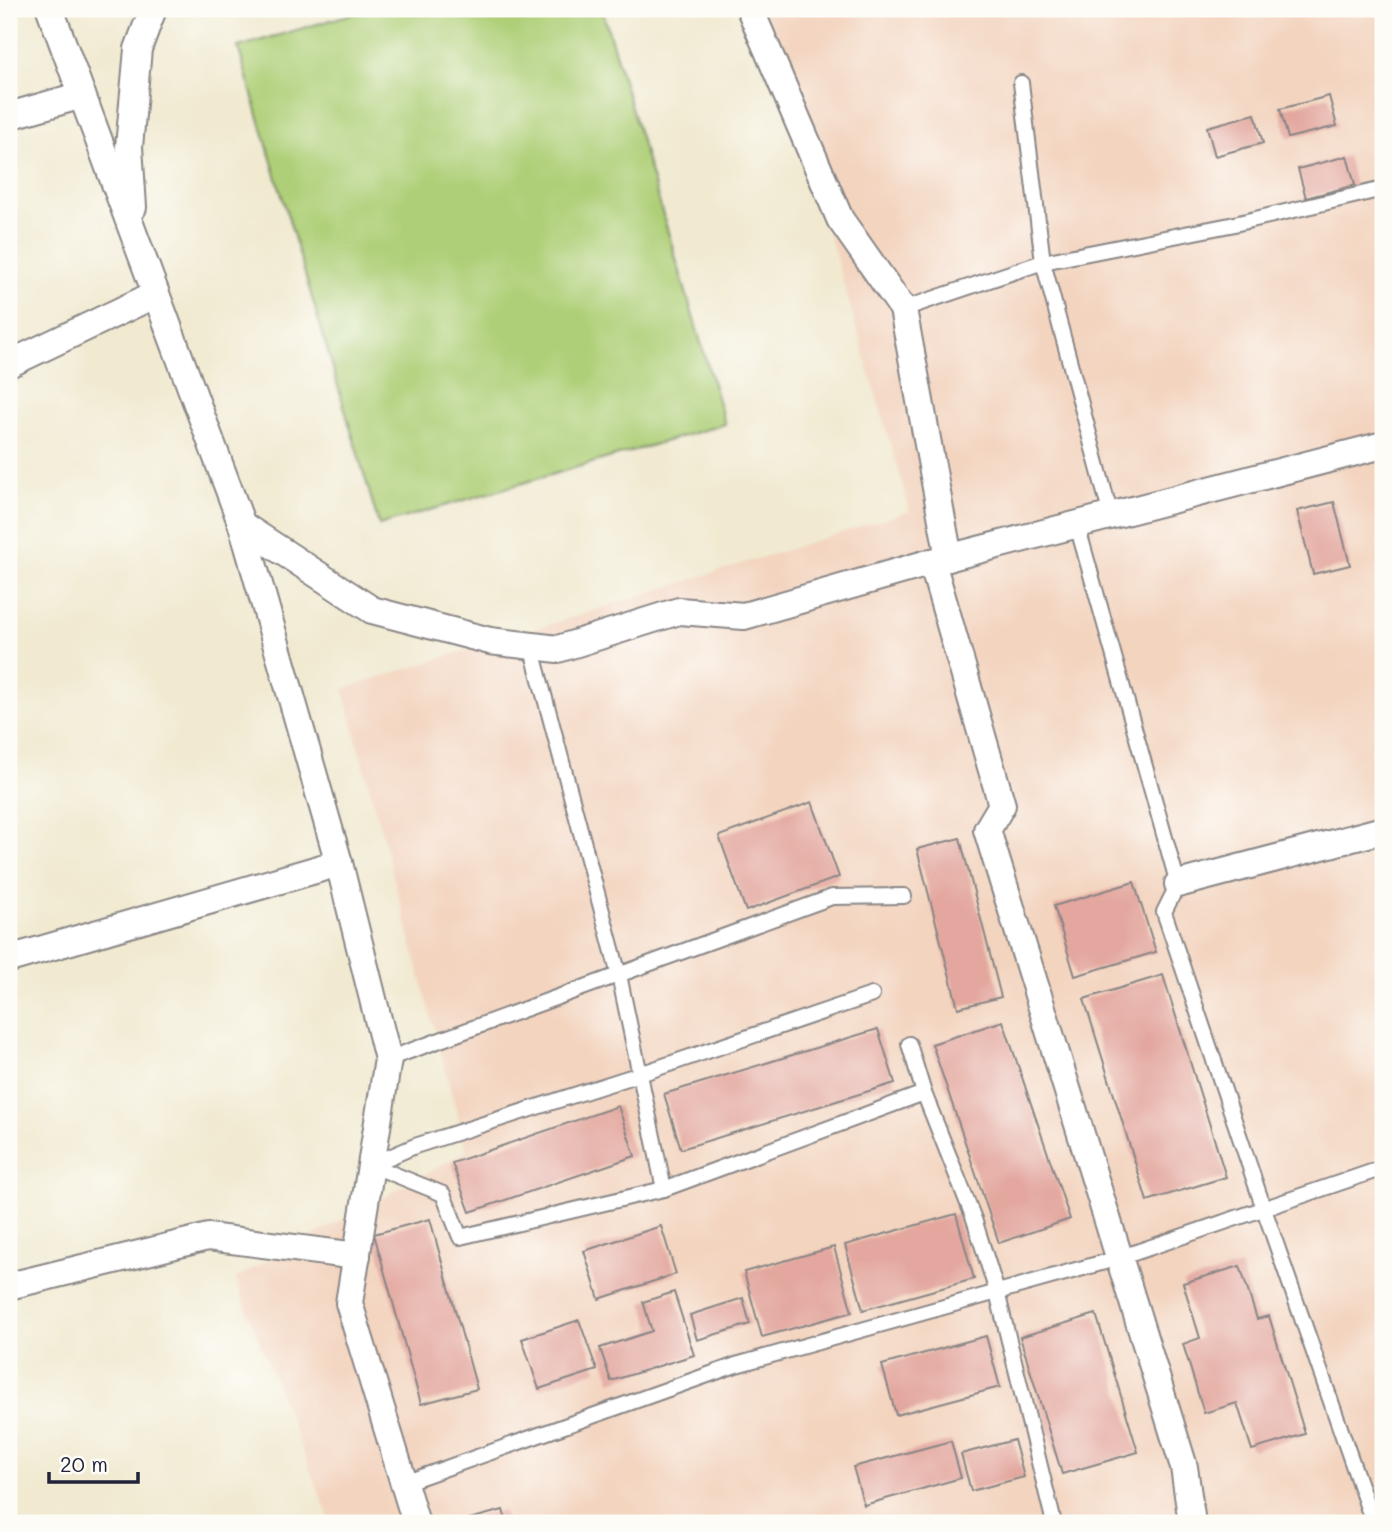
<svg xmlns="http://www.w3.org/2000/svg" width="1392" height="1532" font-family="Mali,sans-serif">
	<style>
		.built { fill: #f3d4bf }
		.green { fill: #aecf77; stroke: #687859; stroke-width: 2 }
		.building { fill: #e3a79f }
		.lines { fill: none; stroke-linecap: round; stroke-linejoin: round }
		.lane-casing { stroke: #8a8686; stroke-width: 18 }
		.street-casing { stroke: #8a8686; stroke-width: 30 }
		.lane { stroke: #fff; stroke-width: 14 }
		.street { stroke: #fff; stroke-width: 26 }
	</style>
	<rect width="100%" height="100%" fill="#fdfcf7"/>
	<filter id="ink" filterUnits="userSpaceOnUse"><feTurbulence type="fractalNoise" baseFrequency=".0143" numOctaves="2"/><feDisplacementMap in="SourceGraphic" scale="14" xChannelSelector="R" yChannelSelector="G"/><feConvolveMatrix kernelMatrix="1 2 1 2 8 2 1 2 1" color-interpolation-filters="sRGB"/></filter>
	<filter id="wash" filterUnits="userSpaceOnUse"><feTurbulence type="fractalNoise" baseFrequency=".00686" numOctaves="4" result="noise"/><feDisplacementMap in="SourceGraphic" scale="28" xChannelSelector="R" yChannelSelector="G"/><feGaussianBlur stdDeviation="1.57" result="paint"/><feColorMatrix in="noise" values="0 0 0 0 0 0 0 0 0 0 0 0 0 0 0 0 0 1.4 0 .05"/><feComposite in="paint" operator="in"/></filter>
	<g filter="url(#wash)">
		<rect width="100%" height="100%" fill="#f1ead1"/>
		<polygon class="built" points="763,9 1383,9 1383,1523 331,1523 235,1279 467,1151 343,689 910,511"/>
		<polygon class="green" points="369,9 602,9 725,424 379,525 238,47"/>
		<g id="blocks">
			<g class="building">
				<polygon points="1329,96 1337,126 1288,138 1280,109"/>
				<polygon points="1255,114 1263,143 1215,156 1207,127"/>
				<polygon points="1347,156 1355,185 1306,198 1298,169"/>
				<polygon points="1334,502 1350,565 1313,574 1297,511"/>
				<polygon points="812,802 839,877 746,911 719,836"/>
				<polygon points="960,838 1001,997 958,1008 917,849"/>
				<polygon points="1134,882 1156,952 1075,976 1054,906"/>
				<polygon points="1163,975 1226,1177 1147,1201 1084,999"/>
				<polygon points="1003,1021 1070,1219 999,1243 932,1044"/>
				<polygon points="878,1029 895,1083 681,1149 664,1094"/>
				<polygon points="618,1106 635,1156 470,1212 452,1163"/>
				<polygon points="956,1214 974,1279 863,1310 845,1245"/>
				<polygon points="430,1219 477,1389 421,1404 374,1234"/>
				<polygon points="661,1226 676,1274 599,1299 584,1251"/>
				<polygon points="834,1247 852,1312 762,1337 744,1272"/>
				<polygon points="1240,1266 1257,1319 1269,1316 1305,1434 1252,1450 1237,1403 1204,1413 1183,1344 1200,1338 1183,1283"/>
				<polygon points="674,1292 694,1355 611,1381 600,1348 652,1331 643,1302"/>
				<polygon points="743,1298 750,1324 697,1340 690,1315"/>
				<polygon points="1096,1314 1138,1452 1062,1474 1020,1337"/>
				<polygon points="579,1320 597,1370 539,1389 522,1339"/>
				<polygon points="986,1336 1000,1387 896,1415 882,1365"/>
				<polygon points="1014,1440 1024,1477 971,1491 961,1454"/>
				<polygon points="951,1441 961,1478 864,1505 853,1467"/>
				<polygon points="503,1510 507,1523 459,1523 458,1522"/>
			</g>
		</g>
	</g>
	<g filter="url(#ink)">
		<use href="#blocks" fill-opacity="0" stroke="#8a8686" stroke-width="2"/>
		<g class="lines">
			<g class="lane-casing">
				<g id="lane">
					<polyline points="1021,83 1043,262 1111,516"/>
					<polyline points="903,309 1043,262 1230,225 1383,189"/>
					<polyline points="1077,525 1178,884 1164,912 1264,1209 1369,1511 1383,1519"/>
					<polyline points="531,646 619,975 664,1189"/>
					<polyline points="388,1059 832,897 904,896"/>
					<polyline points="924,1093 974,1219 997,1292 1054,1523"/>
					<polyline points="371,1165 443,1194 460,1237 664,1189 924,1093 909,1044"/>
					<polyline points="371,1165 415,1146 640,1074 872,995"/>
					<polyline points="404,1483 736,1365 1119,1258 1383,1168"/>
				</g>
			</g>
			<g class="street-casing">
				<g id="street">
					<polyline points="50,9 242,525 339,863 388,1059 349,1303 416,1523"/>
					<polyline points="750,9 840,219 903,309 949,558"/>
					<polyline points="9,116 82,95"/>
					<polyline points="133,207 129,147 138,49 153,9"/>
					<polyline points="9,364 156,294"/>
					<polyline points="242,525 372,610 490,641 558,649 679,611 744,616 932,562 1383,445"/>
					<polyline points="932,562 1002,805 987,830 1184,1467 1192,1523"/>
					<polyline points="1178,884 1383,830"/>
					<polyline points="9,959 339,863"/>
					<polyline points="9,1286 208,1237 357,1256"/>
				</g>
			</g>
			<use href="#lane" class="lane"/>
			<use href="#street" class="street"/>
		</g>
	</g>
	<rect width="1392" height="1532" fill="none" stroke="#fdfcf7" stroke-width="35"/>
	<path d="M49 1472v10h89v-10" fill="none" stroke="#22223b" stroke-width="3.5"/>
	<text x="60" y="1472" font-size="21" fill="#22223b" stroke="#fdfcf7" stroke-width="5" paint-order="stroke">20 m</text>
</svg>
